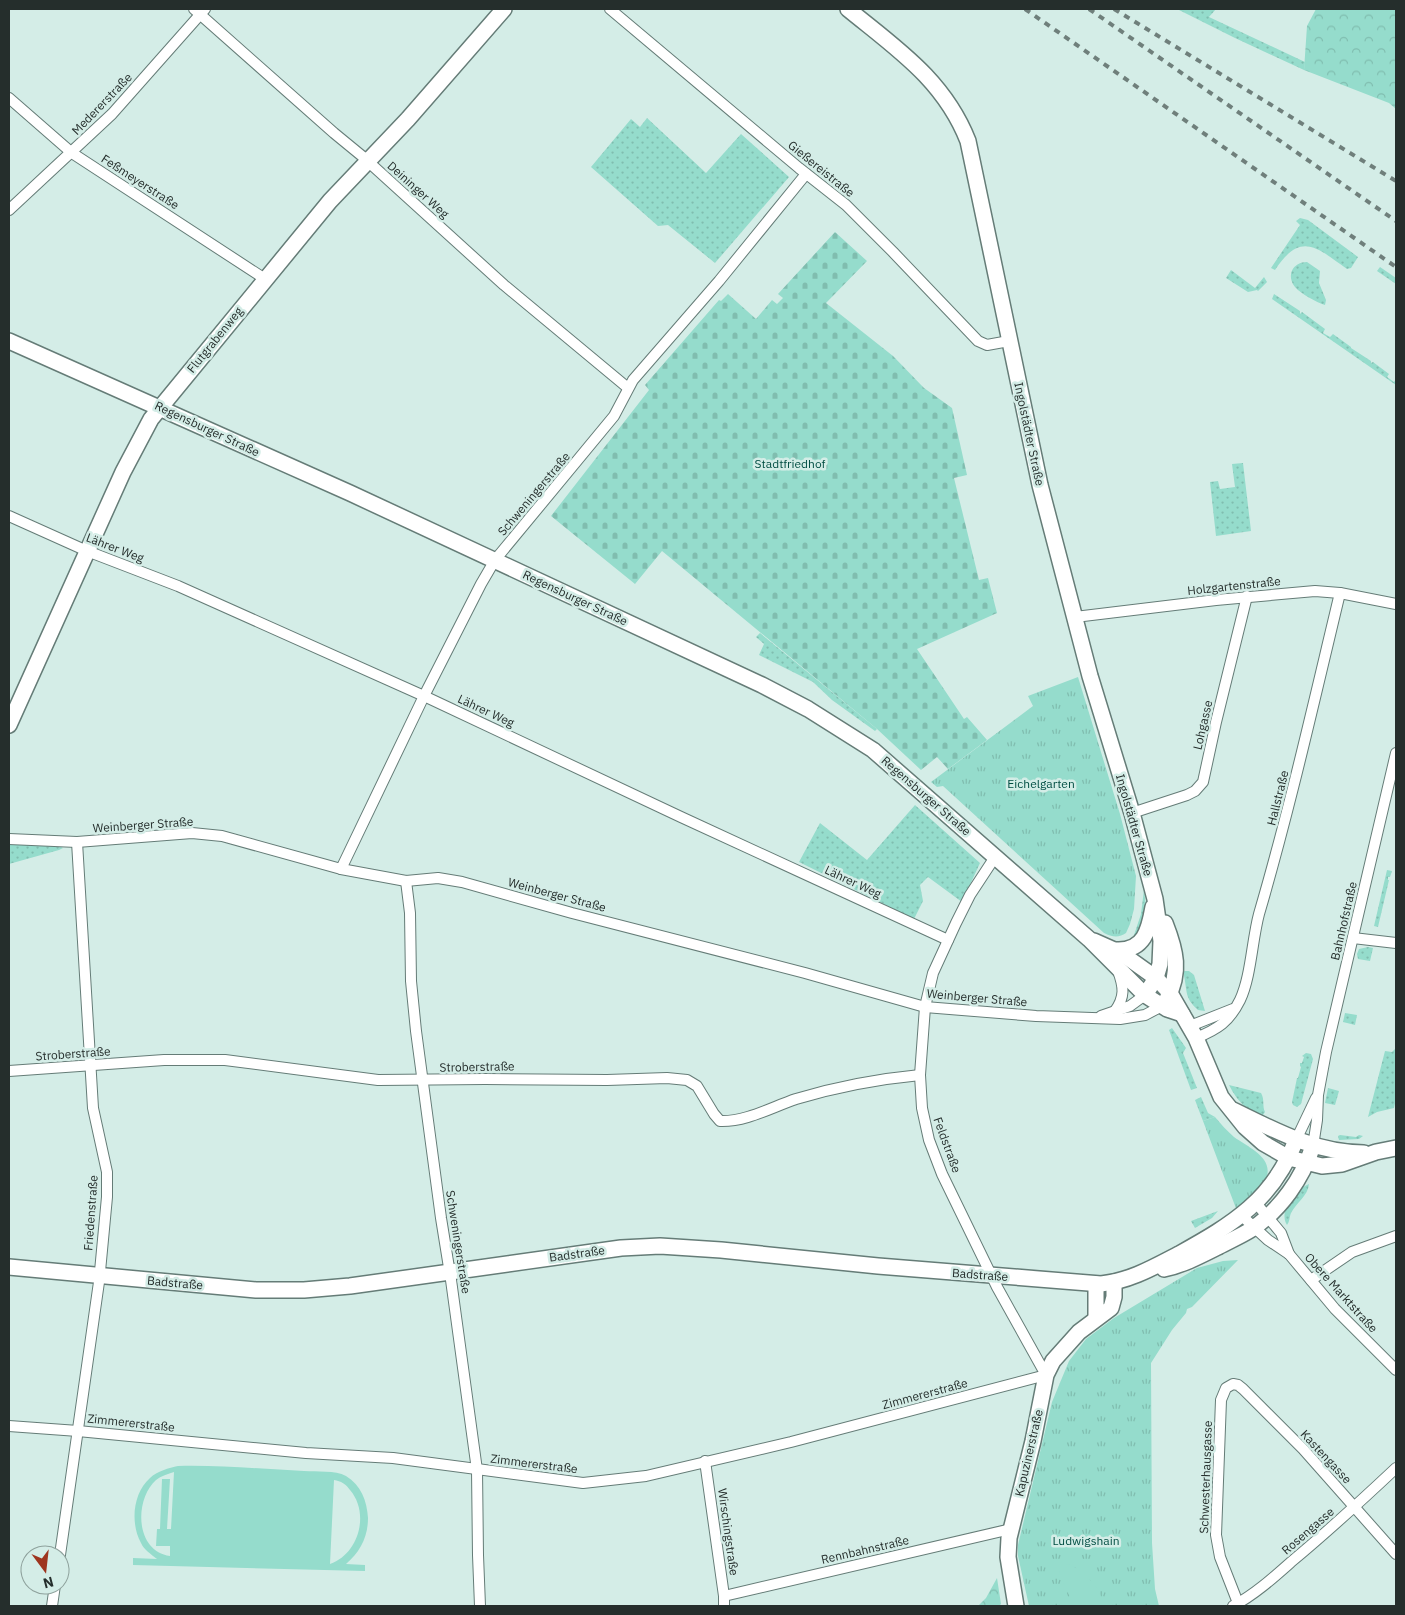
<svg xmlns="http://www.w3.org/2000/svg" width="1405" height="1615" font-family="'IBM Plex Sans',sans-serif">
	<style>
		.grass { fill: url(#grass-dots) }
		.forest { fill: url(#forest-crowns) }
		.cemetery { fill: url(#cemetery-stones) }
		.park { fill: url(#park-tufts) }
		.pitch { fill: #95dccc; fill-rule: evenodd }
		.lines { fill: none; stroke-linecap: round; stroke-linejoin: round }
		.street-casing { stroke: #657c77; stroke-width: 12 }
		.secondary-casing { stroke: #657c77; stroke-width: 18 }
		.street { stroke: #fff; stroke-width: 10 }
		.secondary { stroke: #fff; stroke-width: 15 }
		.rail { stroke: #6f7f7b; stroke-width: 4; stroke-dasharray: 6 6; stroke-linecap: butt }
		.labels { text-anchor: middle; stroke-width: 5; stroke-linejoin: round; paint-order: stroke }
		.street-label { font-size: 12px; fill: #252e2c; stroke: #d4ede7 }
		.park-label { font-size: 12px; fill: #004d42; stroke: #d4ede7 }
	</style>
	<defs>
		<pattern id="grass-dots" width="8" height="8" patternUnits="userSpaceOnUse" patternTransform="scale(1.25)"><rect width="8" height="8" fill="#95dccc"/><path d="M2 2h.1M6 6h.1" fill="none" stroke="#80bdaf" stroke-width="1.8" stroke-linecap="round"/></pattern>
		<pattern id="forest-crowns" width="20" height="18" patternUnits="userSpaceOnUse" patternTransform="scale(1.25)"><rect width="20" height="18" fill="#95dccc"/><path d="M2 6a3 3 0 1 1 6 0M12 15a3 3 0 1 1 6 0" fill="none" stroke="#80bdaf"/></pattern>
		<pattern id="cemetery-stones" width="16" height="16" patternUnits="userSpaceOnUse" patternTransform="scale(1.25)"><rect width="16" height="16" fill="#95dccc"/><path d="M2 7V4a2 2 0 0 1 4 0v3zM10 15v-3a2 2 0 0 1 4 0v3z" fill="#80bdaf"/></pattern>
		<pattern id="park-tufts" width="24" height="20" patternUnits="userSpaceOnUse" patternTransform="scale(1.25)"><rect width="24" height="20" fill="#95dccc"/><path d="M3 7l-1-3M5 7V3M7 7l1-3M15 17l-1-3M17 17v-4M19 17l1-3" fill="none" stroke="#80bdaf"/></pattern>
	</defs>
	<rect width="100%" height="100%" fill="#d4ede7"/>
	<g class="grass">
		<polygon points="1177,9 1216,9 1209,17 1305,62 1304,70 1235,38"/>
		<polygon points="647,118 706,173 741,134 789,177 715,263 668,225 658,226 591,167 631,119 640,127"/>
		<path d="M 1300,218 L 1308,220 L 1358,257 L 1351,268 L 1347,269 C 1316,247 1301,231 1275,270 L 1271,268 L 1300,225 L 1296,221 Z"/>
		<path d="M 1307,262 L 1320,271 L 1319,283 L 1326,300 L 1325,305 C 1316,302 1301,294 1295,287 C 1286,275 1293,262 1307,262 Z"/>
		<polygon points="1380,267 1396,278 1396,284 1377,271"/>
		<polygon points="1231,270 1255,288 1264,277 1267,282 1258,291 1257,290 1248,292 1226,278"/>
		<polygon points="1274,294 1300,311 1300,314 1302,312 1325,329 1323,333 1330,337 1333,334 1351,347 1351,348 1371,361 1371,363 1373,362 1389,374 1387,377 1394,382 1396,379 1396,385 1272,299"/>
		<polygon points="1243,463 1251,531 1216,536 1210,482 1218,481 1220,489 1235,487 1232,464"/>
		<polygon points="760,633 877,729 875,731 832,700 813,682 759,655 764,644 756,637"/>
		<polygon points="915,805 980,863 962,902 928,877 920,885 923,901 914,919 799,862 820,823 867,860"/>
		<polygon points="9,845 57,845 63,848 59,850 9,864"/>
		<polygon points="1387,870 1392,871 1390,877 1388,877 1388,880 1389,880 1378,927 1374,926"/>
		<polygon points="1144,890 1146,906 1138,941 1133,938 1141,914"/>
		<polygon points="1368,947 1373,948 1370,961 1358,959 1357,954 1359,949"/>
		<path d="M 1185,971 L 1189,971 L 1194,975 L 1205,1011 L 1198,1010 C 1183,997 1188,989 1183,972 Z"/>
		<polygon points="1345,1013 1357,1015 1355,1025 1343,1022"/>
		<polygon points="1172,1028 1186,1048 1183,1053 1197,1088 1191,1090 1169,1030"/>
		<polygon points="1396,1048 1396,1099 1394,1108 1377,1112 1368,1117 1385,1051 1392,1052"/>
		<polygon points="1306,1053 1311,1054 1313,1059 1301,1104 1297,1107 1293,1105 1292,1102 1297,1078 1298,1078 1301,1067 1300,1066 1300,1063 1302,1063 1304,1057 1302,1056"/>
		<path d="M 1229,1085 L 1261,1093 C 1265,1100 1262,1106 1265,1112 L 1261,1118 C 1245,1108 1238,1102 1229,1085 Z"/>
		<polygon points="1328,1088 1339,1091 1335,1105 1325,1103"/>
		<polygon points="1201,1097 1208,1113 1215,1117 1203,1121 1195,1100"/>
		<polygon points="1340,1135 1356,1137 1359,1135 1363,1136 1359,1139 1339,1140 1338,1136"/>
		<path d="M 1309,1184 C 1308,1196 1296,1203 1291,1213 C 1289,1218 1290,1221 1287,1225 C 1278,1210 1295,1190 1309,1184 Z"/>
		<polygon points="1218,1211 1212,1218 1195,1228 1191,1221"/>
	</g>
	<g class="forest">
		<polygon points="1316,9 1396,9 1396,109 1389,103 1304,70 1307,26"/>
		<polygon points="997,1578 1001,1604 999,1606 978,1606 986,1598"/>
	</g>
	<polygon class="cemetery" points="835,232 867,261 826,303 893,356 924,388 952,408 967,475 954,478 979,580 988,578 997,613 917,649 964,719 967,717 987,740 948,769 937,757 921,770 877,729 662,551 635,584 551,516 649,390 645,385 719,300 721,301 728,294 756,319 772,300 777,304 783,298 778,294"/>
	<g class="park">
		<path d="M 1078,677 L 1120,814 L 1136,876 L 1134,909 L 1130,924 L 1126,933 C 1119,938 1112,937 1104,933 L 943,786 L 937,787 L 931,782 L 1033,706 L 1028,696 Z"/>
		<path d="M 1215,1117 C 1221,1124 1227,1131 1234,1137 C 1249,1148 1278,1159 1264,1183 C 1257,1193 1246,1202 1237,1211 L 1203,1121 Z"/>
		<polygon points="1238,1260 1192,1307 1187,1309 1186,1313 1172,1330 1151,1363 1152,1543 1155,1589 1159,1606 1029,1606 1018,1556 1018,1545 1052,1402 1069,1361 1086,1339 1114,1318 1197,1268 1223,1261"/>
	</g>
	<g class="pitch">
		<path d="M 178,1466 C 220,1465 263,1469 304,1471 C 317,1472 335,1470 346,1476 C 361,1485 367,1501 368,1518 C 368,1537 360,1552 346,1564 L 365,1565 L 365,1571 L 133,1565 L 133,1558 L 157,1559 C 151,1554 144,1550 141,1543 C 130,1523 133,1493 150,1478 C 157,1471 169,1468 178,1466 ZM 174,1472 L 171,1529 L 167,1529 L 170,1479 L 162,1479 L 160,1529 L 157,1529 L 156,1546 L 170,1546 L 170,1556 C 135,1551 134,1500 156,1480 C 161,1476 168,1474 174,1472 ZM 334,1480 C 341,1481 346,1484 350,1490 C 370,1513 359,1554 330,1564 Z"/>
		<path d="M 1065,1564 C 1076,1563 1101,1588 1101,1598 L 1094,1606 L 1074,1606 L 1059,1573 L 1060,1568 Z"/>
	</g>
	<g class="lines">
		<g class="street-casing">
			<g id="street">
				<polyline points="194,9 334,133 362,156 504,285 628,388"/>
				<polyline points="610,9 799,168 846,205 893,252 978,341 987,345 1009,341"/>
				<polyline points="9,98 72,153 265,279"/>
				<polyline points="9,210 112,114 205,9"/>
				<polyline points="9,516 87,551 178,586 424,696 681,817 948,940"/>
				<polyline points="1075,617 1216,600 1315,591 1340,593 1396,604"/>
				<polyline points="1132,813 1187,795 1195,791 1203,782 1216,722 1247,596"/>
				<polyline points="9,839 77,842 192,833 222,836 341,869 406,881 438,878 462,882 572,913 805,973 925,1007 1036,1016 1120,1019 1145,1015 1162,1006"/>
				<polyline points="341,869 424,696 481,584 495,560 614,416 633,380 719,281 806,174"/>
				<polyline points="406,881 410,913 411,981 416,1031 441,1218 451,1280 477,1470 478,1555 480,1606"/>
				<polyline points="1353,938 1396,943"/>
				<path d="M 1115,1011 C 1125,997 1124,987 1118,971"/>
				<polyline points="1101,1016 1130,1006 1145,995"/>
				<polyline points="1190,1026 1233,1009"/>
				<path d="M 1196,1038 C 1218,1029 1229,1022 1240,1000 C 1251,977 1252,940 1259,914 C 1290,808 1314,701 1340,593"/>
				<path d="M 9,1071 L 164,1060 L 225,1060 L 378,1080 L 485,1079 L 607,1080 L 667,1078 L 687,1080 L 697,1086 L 714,1114 L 720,1121 C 746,1122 772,1107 796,1099 C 836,1087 878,1079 920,1075"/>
				<polyline points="1296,1140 1316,1098"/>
				<polyline points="1313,1146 1317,1120 1318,1095 1326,1052 1396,753"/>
				<polyline points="1256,1203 1281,1233 1289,1254"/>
				<polyline points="1242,1216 1268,1240 1289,1254 1335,1309 1396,1370"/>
				<polyline points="1311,1280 1352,1252 1396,1236"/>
				<polyline points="9,1426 78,1431 306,1453 393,1458 583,1483 646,1476 791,1442 1046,1375 997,1287 942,1174 929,1140 922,1108 920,1075 925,1007 933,973 956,923 970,895 995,857"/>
				<polyline points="705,1461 724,1596 724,1606"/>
				<polyline points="60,1555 99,1282 107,1197 107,1172 93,1108 77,842"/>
				<polyline points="724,1596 1011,1529"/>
				<polyline points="1238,1603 1220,1557 1216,1535 1221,1400 1226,1388 1233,1384 1238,1385 1243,1389 1303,1449 1396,1554"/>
				<polyline points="52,1606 55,1585"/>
				<path d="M 1233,1606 C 1254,1595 1273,1578 1291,1562 C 1327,1532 1362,1500 1396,1468"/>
			</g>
		</g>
		<g class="secondary-casing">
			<g id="secondary">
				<path d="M 848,9 C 897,49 944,80 968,141 L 1040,485 L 1090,676 L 1132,813 L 1155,899 L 1161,941 L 1160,964 L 1156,978 L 1145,995"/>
				<polyline points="9,341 350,493 762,685 808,709 873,750 1089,939 1145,995 1167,1009 1182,1014"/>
				<polyline points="9,725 123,472 151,419 330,201 408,119 504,9"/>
				<path d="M 1165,923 C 1176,951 1181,972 1167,999"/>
				<polyline points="1094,941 1121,953 1156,978 1170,993 1196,1038 1221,1097 1245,1127 1263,1143 1289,1158 1322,1166 1342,1164 1376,1152 1396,1148"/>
				<path d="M 1117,950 C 1144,951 1149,930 1153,907"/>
				<path d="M 1233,1110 C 1276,1131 1316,1153 1364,1153"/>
				<path d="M 9,1267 L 256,1290 L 304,1290 L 350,1286 L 621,1248 L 660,1246 L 721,1250 L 878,1266 L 1101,1284 C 1130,1281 1154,1267 1179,1254 C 1233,1224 1273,1200 1296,1140"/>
				<path d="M 1164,1269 C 1183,1265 1200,1256 1218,1247 C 1229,1241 1241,1236 1252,1229 C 1281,1209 1302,1179 1313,1146"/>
				<polyline points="1096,1284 1096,1318"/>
				<polyline points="1016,1606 1008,1557 1009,1538 1033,1441 1046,1375 1053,1361 1079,1332 1111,1308 1114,1297 1114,1282"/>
			</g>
		</g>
		<use href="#street" class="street"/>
		<use href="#secondary" class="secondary"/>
		<g class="rail">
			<polyline points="1025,9 1396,267"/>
			<polyline points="1089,9 1396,221"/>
			<polyline points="1114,9 1396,181"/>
		</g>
	</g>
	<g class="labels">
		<g class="street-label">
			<text transform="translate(102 104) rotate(-46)" y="4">Medererstraße</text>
			<text transform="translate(821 169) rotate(39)" y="4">Gießereistraße</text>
			<text transform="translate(140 182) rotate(33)" y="4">Feßmeyerstraße</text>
			<text transform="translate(418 190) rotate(42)" y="4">Deininger Weg</text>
			<text transform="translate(215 340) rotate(-51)" y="4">Flutgrabenweg</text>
			<text transform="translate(207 429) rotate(25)" y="4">Regensburger Straße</text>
			<text transform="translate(1029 434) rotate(78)" y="4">Ingolstädter Straße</text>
			<text transform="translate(534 494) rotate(-50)" y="4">Schweningerstraße</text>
			<text transform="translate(115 548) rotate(21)" y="4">Lährer Weg</text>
			<text transform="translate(1234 586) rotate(-6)" y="4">Holzgartenstraße</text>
			<text transform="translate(575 598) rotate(25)" y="4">Regensburger Straße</text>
			<text transform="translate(486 711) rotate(25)" y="4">Lährer Weg</text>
			<text transform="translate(1203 725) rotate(-77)" y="4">Lohgasse</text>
			<text transform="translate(926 796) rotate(41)" y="4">Regensburger Straße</text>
			<text transform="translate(1278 798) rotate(-76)" y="4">Hallstraße</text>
			<text transform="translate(143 825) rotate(-4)" y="4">Weinberger Straße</text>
			<text transform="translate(1134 825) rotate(74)" y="4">Ingolstädter Straße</text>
			<text transform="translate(853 882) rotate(25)" y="4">Lährer Weg</text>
			<text transform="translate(557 895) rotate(15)" y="4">Weinberger Straße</text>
			<text transform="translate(1344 921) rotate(-77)" y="4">Bahnhofstraße</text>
			<text transform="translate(977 998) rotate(5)" y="4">Weinberger Straße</text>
			<text transform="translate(73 1054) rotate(-4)" y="4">Stroberstraße</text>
			<text transform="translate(477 1067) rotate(-1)" y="4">Stroberstraße</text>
			<text transform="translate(947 1145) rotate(70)" y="4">Feldstraße</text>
			<text transform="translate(91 1213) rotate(-86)" y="4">Friedenstraße</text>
			<text transform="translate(458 1242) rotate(81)" y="4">Schweningerstraße</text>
			<text transform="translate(577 1254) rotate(-8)" y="4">Badstraße</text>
			<text transform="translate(980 1275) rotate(4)" y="4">Badstraße</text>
			<text transform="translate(175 1283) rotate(5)" y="4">Badstraße</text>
			<text transform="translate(1341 1293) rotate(48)" y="4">Obere Marktstraße</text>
			<text transform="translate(925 1394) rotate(-15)" y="4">Zimmererstraße</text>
			<text transform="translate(131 1423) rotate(6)" y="4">Zimmererstraße</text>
			<text transform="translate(1029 1453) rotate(-77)" y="4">Kapuzinerstraße</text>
			<text transform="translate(1326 1457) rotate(47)" y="4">Kastengasse</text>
			<text transform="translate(534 1464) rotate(7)" y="4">Zimmererstraße</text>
			<text transform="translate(1206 1477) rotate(-88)" y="4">Schwesterhausgasse</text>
			<text transform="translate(1308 1531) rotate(-41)" y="4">Rosengasse</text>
			<text transform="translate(728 1532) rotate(82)" y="4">Wirschingstraße</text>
			<text transform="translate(865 1550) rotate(-13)" y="4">Rennbahnstraße</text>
		</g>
		<g class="park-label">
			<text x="790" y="468">Stadtfriedhof</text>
			<text x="1041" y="788">Eichelgarten</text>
			<text x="1086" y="1545">Ludwigshain</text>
		</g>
	</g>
	<rect width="1405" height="1615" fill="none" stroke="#252e2c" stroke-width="20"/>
	<g transform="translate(45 1570) rotate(165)"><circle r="24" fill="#d4ede7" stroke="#8ea19c"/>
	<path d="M0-4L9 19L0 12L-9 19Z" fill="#9e351f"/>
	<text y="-8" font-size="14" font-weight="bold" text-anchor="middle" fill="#252e2c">N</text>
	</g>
</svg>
